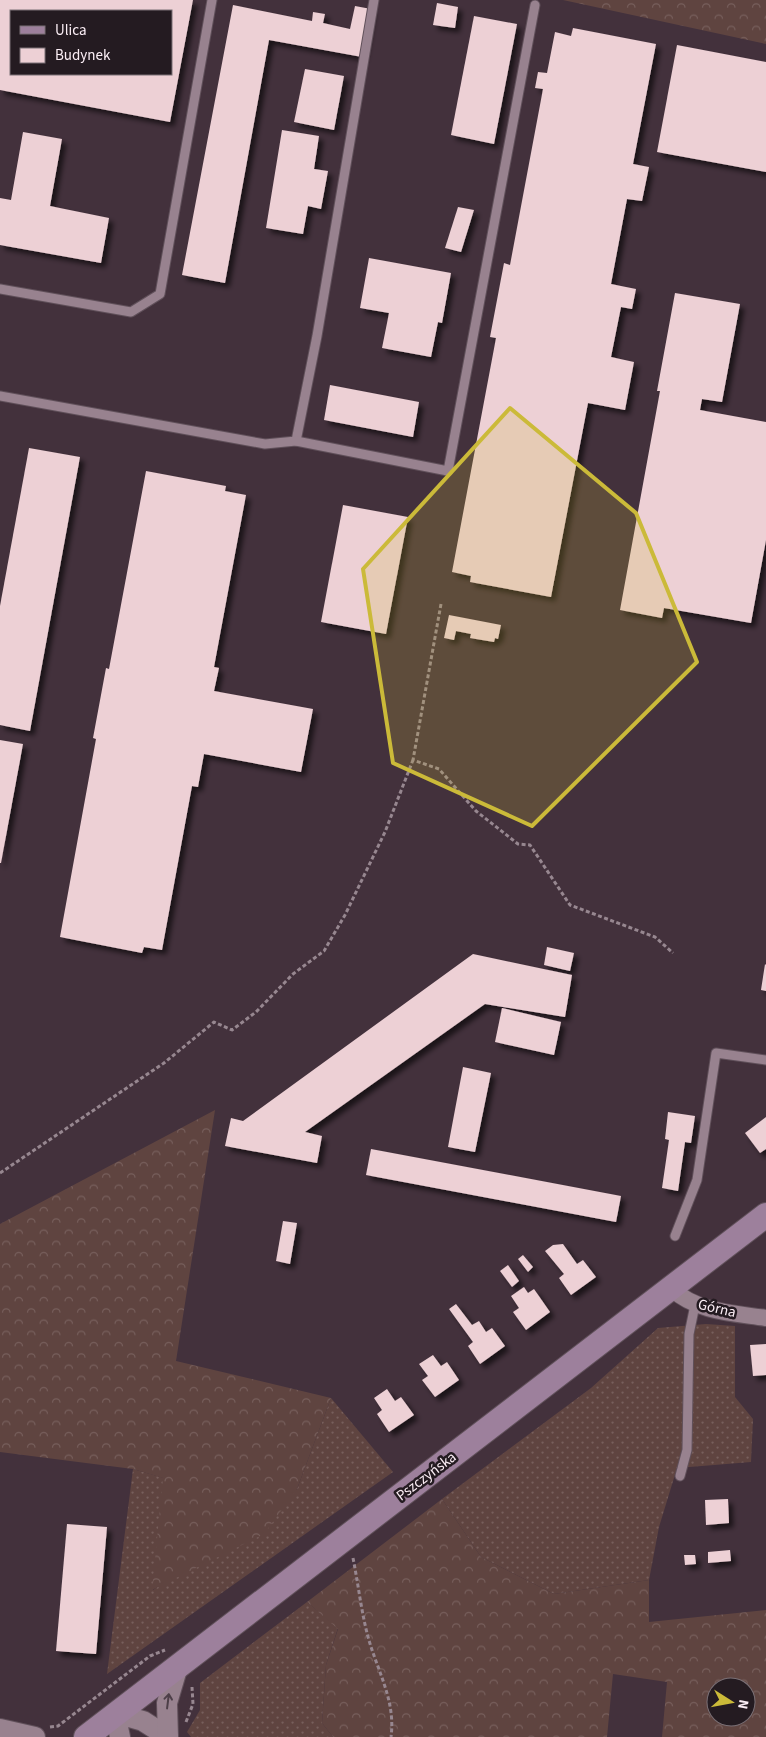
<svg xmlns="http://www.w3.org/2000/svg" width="766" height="1737" font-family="'Source Sans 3',sans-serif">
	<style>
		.grass { fill: url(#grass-dots) }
		.forest { fill: url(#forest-crowns); fill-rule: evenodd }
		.building { fill: #edd0d5; fill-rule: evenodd; filter: url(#shadow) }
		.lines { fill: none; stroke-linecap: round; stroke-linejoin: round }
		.service-casing { stroke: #60505a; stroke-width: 11 }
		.minor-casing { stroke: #60505a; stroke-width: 18 }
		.tertiary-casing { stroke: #60505a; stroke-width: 22 }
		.secondary-casing { stroke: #60505a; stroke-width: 26 }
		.path { stroke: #978790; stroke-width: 3; stroke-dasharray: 4 2.5; stroke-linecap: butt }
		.service { stroke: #98828f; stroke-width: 9 }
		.minor { stroke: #98828f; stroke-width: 16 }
		.tertiary { stroke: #98828f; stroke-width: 20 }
		.secondary { stroke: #9d809c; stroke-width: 24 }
		.oneway { stroke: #4d3f48 }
		.marked { fill: #cbba39; fill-opacity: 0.2; stroke: #cbba39; stroke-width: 4; stroke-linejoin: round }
		.labels { text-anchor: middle; stroke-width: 5; stroke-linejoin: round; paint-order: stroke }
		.street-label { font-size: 15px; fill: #fceff6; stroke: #241b21 }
	</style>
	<defs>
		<pattern id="grass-dots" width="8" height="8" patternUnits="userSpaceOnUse" patternTransform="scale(1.25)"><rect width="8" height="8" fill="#5f4440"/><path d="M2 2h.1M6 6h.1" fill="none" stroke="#775f5c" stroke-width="1.8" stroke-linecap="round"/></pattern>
		<pattern id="forest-crowns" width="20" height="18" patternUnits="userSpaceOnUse" patternTransform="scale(1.25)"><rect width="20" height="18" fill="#5f4440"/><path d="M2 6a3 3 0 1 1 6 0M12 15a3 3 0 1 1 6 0" fill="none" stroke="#775f5c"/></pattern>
		<filter id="shadow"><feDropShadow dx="4.5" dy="4.5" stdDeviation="2.5" flood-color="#0009"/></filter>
	</defs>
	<rect width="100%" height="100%" fill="#43313c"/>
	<g class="grass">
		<polygon points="706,1324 735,1326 735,1397 753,1419 751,1462 677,1468 659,1527 649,1580 554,1594 481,1557 442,1499 591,1388 658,1328"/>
		<polygon points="331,1398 393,1472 107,1674 133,1469 164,1478 153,1590 297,1489"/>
		<polygon points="307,1602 338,1628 326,1665 322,1723 333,1737 191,1737 187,1732 200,1710 200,1683"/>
	</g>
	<g class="forest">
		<polygon points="563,0 766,0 766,44"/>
		<polygon points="215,1110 176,1361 331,1398 297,1489 264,1534 152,1590 163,1478 133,1469 0,1452 0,1224"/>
		<path d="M 442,1499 L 481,1557 L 554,1594 L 649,1580 L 649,1622 L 766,1610 L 766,1737 L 662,1737 L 667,1682 L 613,1674 L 607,1737 L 333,1737 L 322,1723 L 326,1665 L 338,1629 L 307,1602 ZM 716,1687 L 746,1687 L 746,1717 L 716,1717 Z"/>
	</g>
	<g class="building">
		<path d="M 0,0 L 193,0 L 170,122 L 0,90 ZM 11,11 L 171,11 L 171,74 L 11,74 Z"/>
		<polygon points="437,3 458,7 455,28 433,25"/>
		<polygon points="233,5 312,21 313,12 325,14 323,23 350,29 355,6 371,9 362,57 269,40 225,283 182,275"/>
		<polygon points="474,16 517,24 494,144 451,135"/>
		<polygon points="573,28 656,44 633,164 649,167 642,201 627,199 611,284 636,289 632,309 621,307 611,357 634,362 625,410 588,403 551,597 470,582 471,576 452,572 496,338 490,337 504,263 510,265 543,89 535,88 538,72 547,73 555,32 571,36"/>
		<polygon points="677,45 766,62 766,172 657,152"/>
		<polygon points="305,69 344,76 334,130 294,122"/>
		<polygon points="282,130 319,136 314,169 328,171 321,209 308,206 303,234 266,228"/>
		<polygon points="23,132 62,139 50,206 109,218 101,263 0,245 0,198 11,200"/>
		<polygon points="458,207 474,210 461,252 445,248"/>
		<polygon points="369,258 451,273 442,323 438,322 431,357 382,348 389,313 360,308"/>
		<polygon points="675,293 740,304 722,402 702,399 700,410 766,422 766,540 751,623 664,608 662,618 620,610 660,391 657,391"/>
		<polygon points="330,385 419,402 413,437 324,420"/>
		<polygon points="29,448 80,457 30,731 0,725 0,606"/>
		<polygon points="146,471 226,486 225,491 246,495 214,667 219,668 214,691 313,709 301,772 204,754 198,787 192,786 162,950 144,947 142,953 60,937 96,739 93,738 106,668 109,669"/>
		<polygon points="343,505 408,517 386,634 321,622"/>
		<polygon points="449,615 501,625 498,639 495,638 494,642 470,638 471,634 456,631 454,640 444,638"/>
		<polygon points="0,740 23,744 1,863 0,863"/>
		<polygon points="547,947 574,953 570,971 544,965"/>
		<polygon points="473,954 572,975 565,1017 485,1004 305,1132 322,1136 317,1163 225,1146 231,1118 243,1121"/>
		<polygon points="765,964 766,965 766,991 761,990"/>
		<polygon points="502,1008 561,1022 554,1055 495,1042"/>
		<polygon points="463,1067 491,1073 475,1152 448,1147"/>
		<polygon points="668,1112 695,1116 691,1143 685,1142 678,1191 662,1188 669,1140 665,1139"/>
		<polygon points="766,1117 766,1149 760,1153 745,1133"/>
		<polygon points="371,1149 621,1196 616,1222 366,1175"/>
		<polygon points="283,1221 297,1223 290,1264 276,1261"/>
		<polygon points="563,1244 577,1264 583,1260 596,1277 571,1295 559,1278 564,1274 545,1251 553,1245"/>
		<polygon points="523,1255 533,1267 528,1272 518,1259"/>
		<polygon points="508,1265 519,1281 512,1287 500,1271"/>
		<polygon points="524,1287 528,1293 534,1289 550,1312 526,1330 513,1312 519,1308 511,1296"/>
		<polygon points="456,1304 472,1325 479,1321 486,1332 492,1328 505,1346 480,1364 468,1346 473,1342 449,1309"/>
		<polygon points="766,1344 766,1375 753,1376 750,1345"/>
		<polygon points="433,1355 441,1366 447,1362 459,1380 435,1397 422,1380 428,1376 419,1364"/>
		<polygon points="387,1389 395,1401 401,1397 414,1415 389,1432 377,1414 382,1410 374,1398"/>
		<polygon points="728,1499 729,1523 706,1525 705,1500"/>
		<polygon points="67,1524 107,1527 96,1654 56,1651"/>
		<polygon points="730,1550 731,1561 708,1563 708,1552"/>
		<polygon points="684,1555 695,1555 696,1564 685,1565"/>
	</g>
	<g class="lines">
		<g class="service-casing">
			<g id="service">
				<polyline points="0,289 131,312 160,294 212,0"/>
				<polyline points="0,396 265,444 296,441 317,336 374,0"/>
				<polyline points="296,441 448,471 535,5"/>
				<polyline points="675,1236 697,1180 716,1053 766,1060"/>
				<polyline points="680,1476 687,1450 689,1334 695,1305"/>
			</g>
		</g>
		<g class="minor-casing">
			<path id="minor" d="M 672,1289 C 697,1312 733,1313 766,1318"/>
		</g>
		<g class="tertiary-casing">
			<g id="tertiary">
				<polyline points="0,1729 35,1737"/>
				<polyline points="120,1737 115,1713 143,1721 168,1737"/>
				<polyline points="168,1737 167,1703 178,1666"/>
			</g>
		</g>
		<g class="secondary-casing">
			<polyline id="secondary" points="86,1737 766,1215"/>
		</g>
		<g class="path">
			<polyline points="441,604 413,760 439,769 476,811 518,844 530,845 570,905 655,937 673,953"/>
			<polyline points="0,1173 164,1063 214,1022 232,1030 256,1012 293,974 324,951 345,915 385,832 413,760"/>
			<path d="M 353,1558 C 358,1583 361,1609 367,1633 C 376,1669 396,1699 391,1737"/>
			<polyline points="186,1722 193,1704 192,1687"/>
			<polyline points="50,1727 58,1726 150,1656 165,1650"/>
		</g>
		<use href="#service" class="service"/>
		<use href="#minor" class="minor"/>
		<use href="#tertiary" class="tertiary"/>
		<use href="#secondary" class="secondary"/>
	</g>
	<defs><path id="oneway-shaft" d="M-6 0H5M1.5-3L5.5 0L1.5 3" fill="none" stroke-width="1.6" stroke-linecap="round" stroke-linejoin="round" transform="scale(1.25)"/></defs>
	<use class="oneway" href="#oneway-shaft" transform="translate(168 1701) rotate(-83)"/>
	<path class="marked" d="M 510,408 L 636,513 L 697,662 L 532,826 L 393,763 L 363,569 Z"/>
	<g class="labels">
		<g class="street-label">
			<text transform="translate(717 1308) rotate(13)" y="5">Górna</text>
			<text transform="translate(426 1476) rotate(-37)" y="5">Pszczyńska</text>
		</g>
	</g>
	<rect x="10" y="10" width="162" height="65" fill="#241b21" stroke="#7a7076"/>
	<rect x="20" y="26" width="25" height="8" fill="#9d809c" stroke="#7a7076"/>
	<text x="55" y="35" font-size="15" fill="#fceff6">Ulica</text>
	<rect x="20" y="48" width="25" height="15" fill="#edd0d5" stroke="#7a7076"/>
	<text x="55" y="60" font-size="15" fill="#fceff6">Budynek</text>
	<g transform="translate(731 1702) rotate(101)"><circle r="24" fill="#241b21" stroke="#7a7076"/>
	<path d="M0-4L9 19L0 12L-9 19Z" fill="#cbba39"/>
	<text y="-8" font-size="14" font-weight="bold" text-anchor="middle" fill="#fceff6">N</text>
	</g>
</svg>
